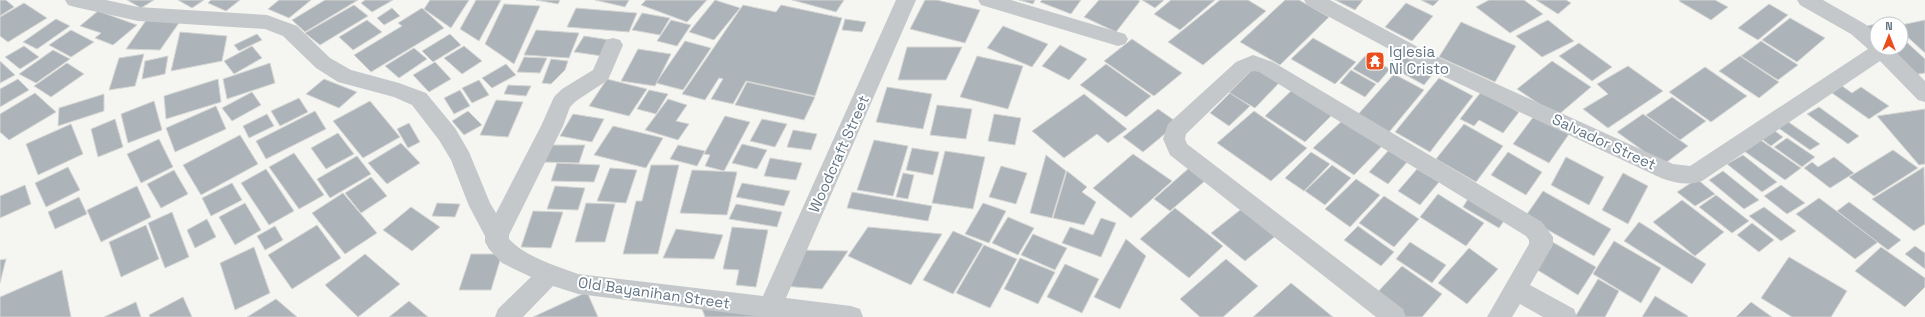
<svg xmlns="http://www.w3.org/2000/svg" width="1925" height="317" font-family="'Space Grotesk',sans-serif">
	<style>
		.building { fill: #acb4b9; stroke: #d6d6d4 }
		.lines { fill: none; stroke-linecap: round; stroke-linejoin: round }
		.minor { fill: #c5c8cb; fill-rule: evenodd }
		.labels { text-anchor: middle; stroke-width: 4; stroke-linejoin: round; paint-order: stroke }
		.poi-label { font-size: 15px; fill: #637584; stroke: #fff; text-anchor: start }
		.street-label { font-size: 15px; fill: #637584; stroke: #fff }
	</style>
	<rect width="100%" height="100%" fill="#f5f5f1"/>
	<g class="building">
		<polygon points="0,0 6,0 14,7 0,16"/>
		<polygon points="127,0 154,0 141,8"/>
		<polygon points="178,0 204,0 192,8"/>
		<polygon points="211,0 240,0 226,11 208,3"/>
		<polygon points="279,0 311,0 289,18 268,9"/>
		<polygon points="325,0 358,0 305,32 292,20"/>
		<polygon points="365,0 393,0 372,12 361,3"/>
		<polygon points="430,0 469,0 451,28 424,9"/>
		<polygon points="476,0 501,0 479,41 460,29"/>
		<polygon points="536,0 560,0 558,4"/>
		<polygon points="595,0 629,0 625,7"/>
		<polygon points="646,0 707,0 687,22 641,5"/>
		<polygon points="715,0 740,8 714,40 689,32"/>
		<polygon points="792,0 844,0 836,12"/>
		<polygon points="925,0 937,0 980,10 965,43 910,29"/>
		<polygon points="1019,0 1035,0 1033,4"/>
		<polygon points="1042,0 1081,0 1071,14 1040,2"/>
		<polygon points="1099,0 1137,0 1140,1 1116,32 1084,17"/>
		<polygon points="1142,0 1164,0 1155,8"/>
		<polygon points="1171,0 1215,0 1180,30 1154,14"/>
		<polygon points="1220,0 1248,0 1266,11 1203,65 1168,42"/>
		<polygon points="1285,0 1299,0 1329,17 1280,65 1240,42"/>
		<polygon points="1335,0 1363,0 1355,10"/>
		<polygon points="1421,0 1439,0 1433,6"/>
		<polygon points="1489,0 1524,0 1543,14 1510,33 1476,7"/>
		<polygon points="1536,0 1566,0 1571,3 1558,14"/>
		<polygon points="1680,0 1715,0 1728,7 1711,20 1679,1"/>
		<polygon points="24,3 47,18 8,42 0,36 0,17"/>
		<polygon points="1406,3 1433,16 1412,41 1385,27"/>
		<polygon points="504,4 540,6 514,64 485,44"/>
		<polygon points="1769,4 1788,15 1758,40 1738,28"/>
		<polygon points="354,5 368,16 320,45 305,33"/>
		<polygon points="743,5 776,12 781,5 842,18 815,96 746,81 733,104 711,99 723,79 719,78 705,100 682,94"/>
		<polygon points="392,8 400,16 384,25 377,18"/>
		<polygon points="422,8 444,28 371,72 354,55 402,26 398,23"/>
		<polygon points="576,8 637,13 629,32 567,27"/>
		<polygon points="98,11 137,25 113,45 95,38 101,33 80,26"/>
		<polygon points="642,13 670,18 660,35 632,30"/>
		<polygon points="1790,18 1825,38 1797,62 1762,40"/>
		<polygon points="56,19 70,26 37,49 23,42"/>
		<polygon points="147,19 181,20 160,50 126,49"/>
		<polygon points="845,19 866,22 862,32 842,30"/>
		<polygon points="367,20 382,32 353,50 339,37"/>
		<polygon points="671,20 691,25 677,46 657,41"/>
		<polygon points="1548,20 1574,41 1542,57 1516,36"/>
		<polygon points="1925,20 1925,53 1901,31 1901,25"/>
		<polygon points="1461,22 1516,46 1495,82 1439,57"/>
		<polygon points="1885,22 1888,24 1877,24 1877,41 1862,27"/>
		<polygon points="1003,26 1048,44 1032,67 987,48"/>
		<polygon points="71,30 94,42 71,57 49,45"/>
		<polygon points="536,30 579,33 569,58 524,55"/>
		<polygon points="180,32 227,36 222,61 171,71"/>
		<polygon points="257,34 262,40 239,51 234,45"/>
		<polygon points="450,34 461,45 433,62 422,51"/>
		<polygon points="584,36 610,40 602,56 574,52"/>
		<polygon points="1901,37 1925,59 1925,73 1913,75 1884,48 1901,48"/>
		<polygon points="1313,38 1356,62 1335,84 1291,59"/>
		<polygon points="1132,39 1182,73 1154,96 1104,61"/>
		<polygon points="685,41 711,48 683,90 656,83"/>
		<polygon points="1761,41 1798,65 1778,80 1741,56"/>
		<polygon points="1579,43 1612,67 1592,81 1559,56"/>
		<polygon points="1060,45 1087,59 1069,80 1042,66"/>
		<polygon points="24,46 39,57 20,69 5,57"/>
		<polygon points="252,46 262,58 234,74 224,61"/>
		<polygon points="464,46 482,61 462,74 444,58"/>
		<polygon points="907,47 962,47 946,80 898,80"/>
		<polygon points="414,48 427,59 399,78 385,66"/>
		<polygon points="638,49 671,54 655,86 621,81"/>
		<polygon points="53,50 70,59 36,83 19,74"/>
		<polygon points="1401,51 1436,70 1424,85 1388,65"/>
		<polygon points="144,54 135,86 109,90 119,58"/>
		<polygon points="168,56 165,74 142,79 145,61"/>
		<polygon points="977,56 1023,66 1008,109 960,97"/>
		<polygon points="1365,56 1390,69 1378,83 1353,69"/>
		<polygon points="1740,56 1779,82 1759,98 1719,71"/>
		<polygon points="524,57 547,58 540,73 517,72"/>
		<polygon points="551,59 568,61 565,70 551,84 542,83"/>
		<polygon points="0,61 15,75 0,83"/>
		<polygon points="1552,61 1591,87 1557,116 1517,89"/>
		<polygon points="435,62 451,79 429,92 413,75"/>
		<polygon points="67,63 84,74 51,97 34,86"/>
		<polygon points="270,63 275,83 227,99 223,79"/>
		<polygon points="506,64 516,75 492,88 482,78"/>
		<polygon points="1106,64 1151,96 1126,117 1080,85"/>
		<polygon points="1628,66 1663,91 1608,128 1583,109 1608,94 1597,84"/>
		<polygon points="1255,67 1281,81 1255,108 1229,93"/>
		<polygon points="1705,67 1747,96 1711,122 1669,92"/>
		<polygon points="1351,70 1376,84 1365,97 1340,83"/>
		<polygon points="1394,74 1424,90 1385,137 1354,119"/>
		<polygon points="1439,78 1473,96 1430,152 1395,132"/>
		<polygon points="18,79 29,90 0,107 0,89"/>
		<polygon points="218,79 221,102 166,119 164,96"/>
		<polygon points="324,79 357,92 339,108 306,94"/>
		<polygon points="607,79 647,89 629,116 589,106"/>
		<polygon points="479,80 489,95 472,103 462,88"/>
		<polygon points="747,82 815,97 804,120 735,105"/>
		<polygon points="508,85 531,86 526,96 504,94"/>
		<polygon points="1842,86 1852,93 1861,87 1889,106 1869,119 1832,93"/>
		<polygon points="887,87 932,94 923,129 876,122"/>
		<polygon points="1293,89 1333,114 1305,142 1265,116"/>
		<polygon points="460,90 470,106 454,114 444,98"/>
		<polygon points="649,90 668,94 656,114 637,109"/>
		<polygon points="252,92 261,105 232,121 222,108"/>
		<polygon points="1481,92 1519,112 1503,133 1479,120 1474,126 1460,119"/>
		<polygon points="35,93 56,112 9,140 0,132 0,114"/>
		<polygon points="1230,93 1250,106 1229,126 1210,113"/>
		<polygon points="104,94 104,111 58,126 59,108"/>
		<polygon points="1084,94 1127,129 1108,143 1097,134 1064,158 1032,131"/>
		<polygon points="1672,97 1706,121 1680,140 1646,115"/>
		<polygon points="299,98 308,112 280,126 271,111"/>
		<polygon points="668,99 687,105 676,121 689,124 678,140 645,130"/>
		<polygon points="496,100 523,102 508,137 480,135"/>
		<polygon points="154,101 162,130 128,143 121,114"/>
		<polygon points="370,101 400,137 363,158 333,121"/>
		<polygon points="937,105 972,109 966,139 930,135"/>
		<polygon points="216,106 226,129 175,152 166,128"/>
		<polygon points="1819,107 1859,136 1848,144 1807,114"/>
		<polygon points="1158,109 1178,123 1143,152 1123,137"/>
		<polygon points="1925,109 1925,164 1919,165 1877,116"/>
		<polygon points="315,111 326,129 266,159 256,141"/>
		<polygon points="468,111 482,125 464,135 452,121"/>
		<polygon points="1254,111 1307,148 1271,181 1217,143"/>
		<polygon points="267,114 274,126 249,138 243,126"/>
		<polygon points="573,114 604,119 592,142 560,136"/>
		<polygon points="994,114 1021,118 1015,145 988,141"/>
		<polygon points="1643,114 1688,146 1663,165 1617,132"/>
		<polygon points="725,116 750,122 724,171 705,166 710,155 704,154"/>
		<polygon points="1534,116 1569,134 1549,163 1513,144"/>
		<polygon points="115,119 123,147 98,157 91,129"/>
		<polygon points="762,119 787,124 775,147 750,141"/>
		<polygon points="1344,119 1384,144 1354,175 1313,148"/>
		<polygon points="1787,121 1820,144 1810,150 1777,127"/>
		<polygon points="409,123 420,142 408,148 397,129"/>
		<polygon points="71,124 83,154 38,175 26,144"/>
		<polygon points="1464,124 1503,146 1476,182 1436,159"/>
		<polygon points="613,126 663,138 646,168 594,155"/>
		<polygon points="1771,128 1783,137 1771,146 1759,137"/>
		<polygon points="793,130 817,134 811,150 787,147"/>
		<polygon points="338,133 354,154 326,169 311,148"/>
		<polygon points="240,135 258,164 201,195 183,165"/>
		<polygon points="1787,138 1815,157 1802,167 1774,147"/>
		<polygon points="159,139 173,167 141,183 127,154"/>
		<polygon points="1759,139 1801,168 1785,180 1744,151"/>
		<polygon points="874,140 908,146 893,196 857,190"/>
		<polygon points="401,143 420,163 387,184 368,163"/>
		<polygon points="742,144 767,150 757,169 732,163"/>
		<polygon points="550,145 585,145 579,163 544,162"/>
		<polygon points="678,145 705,151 697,166 670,159"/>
		<polygon points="912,148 939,152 933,175 906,170"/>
		<polygon points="1389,150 1408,161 1388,184 1369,172"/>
		<polygon points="1893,150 1918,168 1874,196 1849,177"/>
		<polygon points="945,151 985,157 973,209 932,203"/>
		<polygon points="1311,152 1330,164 1304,191 1285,178"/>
		<polygon points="1508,152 1542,172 1526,195 1491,175"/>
		<polygon points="294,153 324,195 299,209 269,167"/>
		<polygon points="1133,154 1172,181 1131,218 1093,188"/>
		<polygon points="1046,155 1066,171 1052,218 1030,213"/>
		<polygon points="1743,155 1777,182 1762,192 1727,164"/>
		<polygon points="357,156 371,174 330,198 317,179"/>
		<polygon points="1566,157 1604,177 1589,205 1551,185"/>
		<polygon points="1834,157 1854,173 1830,188 1804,168 1812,162 1818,167"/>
		<polygon points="770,158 802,163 796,180 764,176"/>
		<polygon points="557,163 600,165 594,182 551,181"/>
		<polygon points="651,165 679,165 658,254 623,254 636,201 642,201"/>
		<polygon points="1332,165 1351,178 1325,205 1305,191"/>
		<polygon points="1001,166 1027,173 1016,204 989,197"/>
		<polygon points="68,167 80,190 46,207 35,183"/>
		<polygon points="1924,167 1925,224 1914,231 1872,199"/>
		<polygon points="610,168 637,170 626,203 597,201"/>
		<polygon points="1189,168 1206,180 1170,211 1154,199"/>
		<polygon points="266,169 294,211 269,225 241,183"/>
		<polygon points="1417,169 1439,182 1420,205 1398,191"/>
		<polygon points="174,170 188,194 161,208 147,184"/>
		<polygon points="692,170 737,172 727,215 680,213"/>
		<polygon points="1067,171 1087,187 1082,192 1096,202 1084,225 1053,218"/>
		<polygon points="1723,171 1759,200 1744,209 1709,180"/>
		<polygon points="903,173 914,175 908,199 896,197"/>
		<polygon points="1623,173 1648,186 1628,224 1602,210"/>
		<polygon points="371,177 387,196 361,213 345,193"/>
		<polygon points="1356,179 1380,195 1350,227 1325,209"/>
		<polygon points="1697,179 1715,194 1695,206 1677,192"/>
		<polygon points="232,183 242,200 211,216 202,198"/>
		<polygon points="742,183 790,191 784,206 736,197"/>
		<polygon points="25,185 31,204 0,218 0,196"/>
		<polygon points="1781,185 1805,203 1787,214 1764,196"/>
		<polygon points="137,186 151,217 101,242 87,210"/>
		<polygon points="555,186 585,188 578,210 547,209"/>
		<polygon points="1543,191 1611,229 1594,256 1525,217"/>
		<polygon points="852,192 932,206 928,221 847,208"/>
		<polygon points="343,193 377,233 345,254 312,213"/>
		<polygon points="1438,194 1484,223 1466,246 1420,217"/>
		<polygon points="1471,194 1508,215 1499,228 1463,207"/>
		<polygon points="1716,195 1749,221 1732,233 1699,207"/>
		<polygon points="1384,196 1419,219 1394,247 1359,223"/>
		<polygon points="79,197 87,214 55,229 48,212"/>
		<polygon points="1819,198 1878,242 1855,259 1796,214"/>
		<polygon points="1682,200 1724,232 1695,256 1653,222"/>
		<polygon points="1849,202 1901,240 1888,250 1837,211"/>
		<polygon points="245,203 261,230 235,245 219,217"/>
		<polygon points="437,203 460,204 455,217 432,216"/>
		<polygon points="586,203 615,204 605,242 575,242"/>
		<polygon points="983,203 1006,211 989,243 965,234"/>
		<polygon points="736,204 782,212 777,227 729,219"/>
		<polygon points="411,207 440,227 412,251 383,230"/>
		<polygon points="1244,207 1278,234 1245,261 1211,233"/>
		<polygon points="1764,207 1796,231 1781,241 1749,216"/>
		<polygon points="1175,208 1223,246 1189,278 1140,239"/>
		<polygon points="533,211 563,212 551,248 521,247"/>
		<polygon points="172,212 189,257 165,268 148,223"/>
		<polygon points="1008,217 1034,228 1018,255 992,243"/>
		<polygon points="1101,218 1116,223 1101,257 1062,243 1070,227 1093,235"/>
		<polygon points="207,219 216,237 195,248 187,230"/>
		<polygon points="1639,222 1706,264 1692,284 1624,241"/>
		<polygon points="1752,223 1774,240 1759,252 1737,235"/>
		<polygon points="146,225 159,259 121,277 109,242"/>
		<polygon points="317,225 341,258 292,289 268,255"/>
		<polygon points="275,226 283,240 265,250 257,236"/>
		<polygon points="1358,226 1394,252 1381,266 1344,240"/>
		<polygon points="732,227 768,230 756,287 736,285 739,270 723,269"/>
		<polygon points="868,227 942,234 911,285 848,256"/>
		<polygon points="676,229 723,235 714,259 663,258"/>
		<polygon points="953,231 983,244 953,294 923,280"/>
		<polygon points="1033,234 1067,248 1055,270 1021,255"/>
		<polygon points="1126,239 1146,256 1120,309 1094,297"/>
		<polygon points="1549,240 1596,267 1578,295 1531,266"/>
		<polygon points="1614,241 1661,268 1641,303 1593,274"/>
		<polygon points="1410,242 1446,265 1432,283 1396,259"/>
		<polygon points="984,245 1017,259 990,308 956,293"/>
		<polygon points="1915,246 1925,253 1925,269 1905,254"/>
		<polygon points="254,247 270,293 235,310 220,263"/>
		<polygon points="1881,247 1925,278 1925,287 1905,307 1855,271"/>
		<polygon points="1469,248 1498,269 1467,304 1438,283"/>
		<polygon points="798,250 848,251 822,289 782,286"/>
		<polygon points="365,254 400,284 358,317 325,285"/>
		<polygon points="471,254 502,254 491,290 459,290"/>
		<polygon points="1789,257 1847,291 1831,317 1792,317 1761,298"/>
		<polygon points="1020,258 1055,272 1038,304 1004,289"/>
		<polygon points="6,259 0,283 0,260"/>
		<polygon points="1226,259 1258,286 1223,317 1200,317 1180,299"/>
		<polygon points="1065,264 1099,279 1082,313 1047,297"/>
		<polygon points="1402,266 1442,294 1422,317 1402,317 1374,296"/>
		<polygon points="62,270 71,317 0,317 0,297"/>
		<polygon points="1598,279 1619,291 1605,317 1575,317"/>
		<polygon points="1291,283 1333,317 1253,317"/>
		<polygon points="587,292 598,317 533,317"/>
		<polygon points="1655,296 1688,316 1687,317 1642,317"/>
		<polygon points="183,297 192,317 150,317 149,315"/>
		<polygon points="276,299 297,317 247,317"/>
		<polygon points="409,301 428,317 389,317"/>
		<polygon points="136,302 141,317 104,317"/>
		<polygon points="1751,302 1772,317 1736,317"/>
		<polygon points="701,306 810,317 705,317"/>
	</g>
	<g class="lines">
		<g class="minor">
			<path d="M 65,0 L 106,0 L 138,7 L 267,15 L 297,26 L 330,58 L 351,70 L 399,83 L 426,93 L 455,128 L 469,152 L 490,203 L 496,213 L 541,126 L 554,97 L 562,89 L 593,70 L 606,40 L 613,38 L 620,40 L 623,45 L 608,80 L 576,101 L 570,107 L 563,126 L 509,235 L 509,239 C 526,257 554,265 578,274 L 763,296 L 896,0 L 916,0 L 786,298 L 851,306 L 860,309 L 863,317 L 762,317 L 578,294 L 553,286 L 523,317 L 495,317 L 498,309 L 531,277 L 502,263 L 489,249 L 485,242 L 485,236 L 469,206 L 451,160 L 439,140 L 412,105 L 394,97 L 338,82 L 316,68 L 283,36 L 265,29 L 138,21 L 75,7 L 68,5 Z"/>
			<polygon points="978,0 1011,0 1125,34 1128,39 1125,44 1118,46 981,5"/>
			<path d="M 1304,0 L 1330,0 L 1431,54 L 1673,164 L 1690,166 L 1868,49 L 1851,34 L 1800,5 L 1797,0 L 1823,0 L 1865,24 L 1877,34 L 1877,48 L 1892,48 L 1925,81 L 1925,102 L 1918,100 L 1880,61 L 1702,181 C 1688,186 1675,183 1661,178 L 1417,64 L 1307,5 Z"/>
			<polygon points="1253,55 1273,62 1542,222 1553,237 1553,245 1530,285 1574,309 1577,317 1543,317 1520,304 1512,317 1487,317 1529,244 1529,240 1526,236 1259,72 1254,71 1250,72 1186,134 1185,139 1187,144 1403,309 1406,317 1376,317 1170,155 1163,139 1168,124 1236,62"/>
		</g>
	</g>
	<defs>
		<g id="temple-square" transform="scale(1)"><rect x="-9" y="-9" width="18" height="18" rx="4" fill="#ea4e1c" stroke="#fff"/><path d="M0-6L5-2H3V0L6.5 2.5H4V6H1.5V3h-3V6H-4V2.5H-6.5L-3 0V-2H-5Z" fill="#fff"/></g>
	</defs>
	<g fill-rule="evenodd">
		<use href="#temple-square" x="1375" y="61"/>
	</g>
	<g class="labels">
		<g class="poi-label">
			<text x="1389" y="57">Iglesia<tspan x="1389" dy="17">Ni Cristo</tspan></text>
		</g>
		<g class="street-label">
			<text transform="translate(1604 142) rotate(25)" y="5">Salvador Street</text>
			<text transform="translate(839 154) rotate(-66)" y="5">Woodcraft Street</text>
			<text transform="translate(654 293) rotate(8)" y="5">Old Bayanihan Street</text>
		</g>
	</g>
	<g transform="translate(1889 36)"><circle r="19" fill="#ffffff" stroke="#c1c8ce"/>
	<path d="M0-3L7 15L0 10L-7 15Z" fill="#ea4e1c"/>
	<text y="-6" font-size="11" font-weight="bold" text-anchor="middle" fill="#637584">N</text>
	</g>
</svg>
